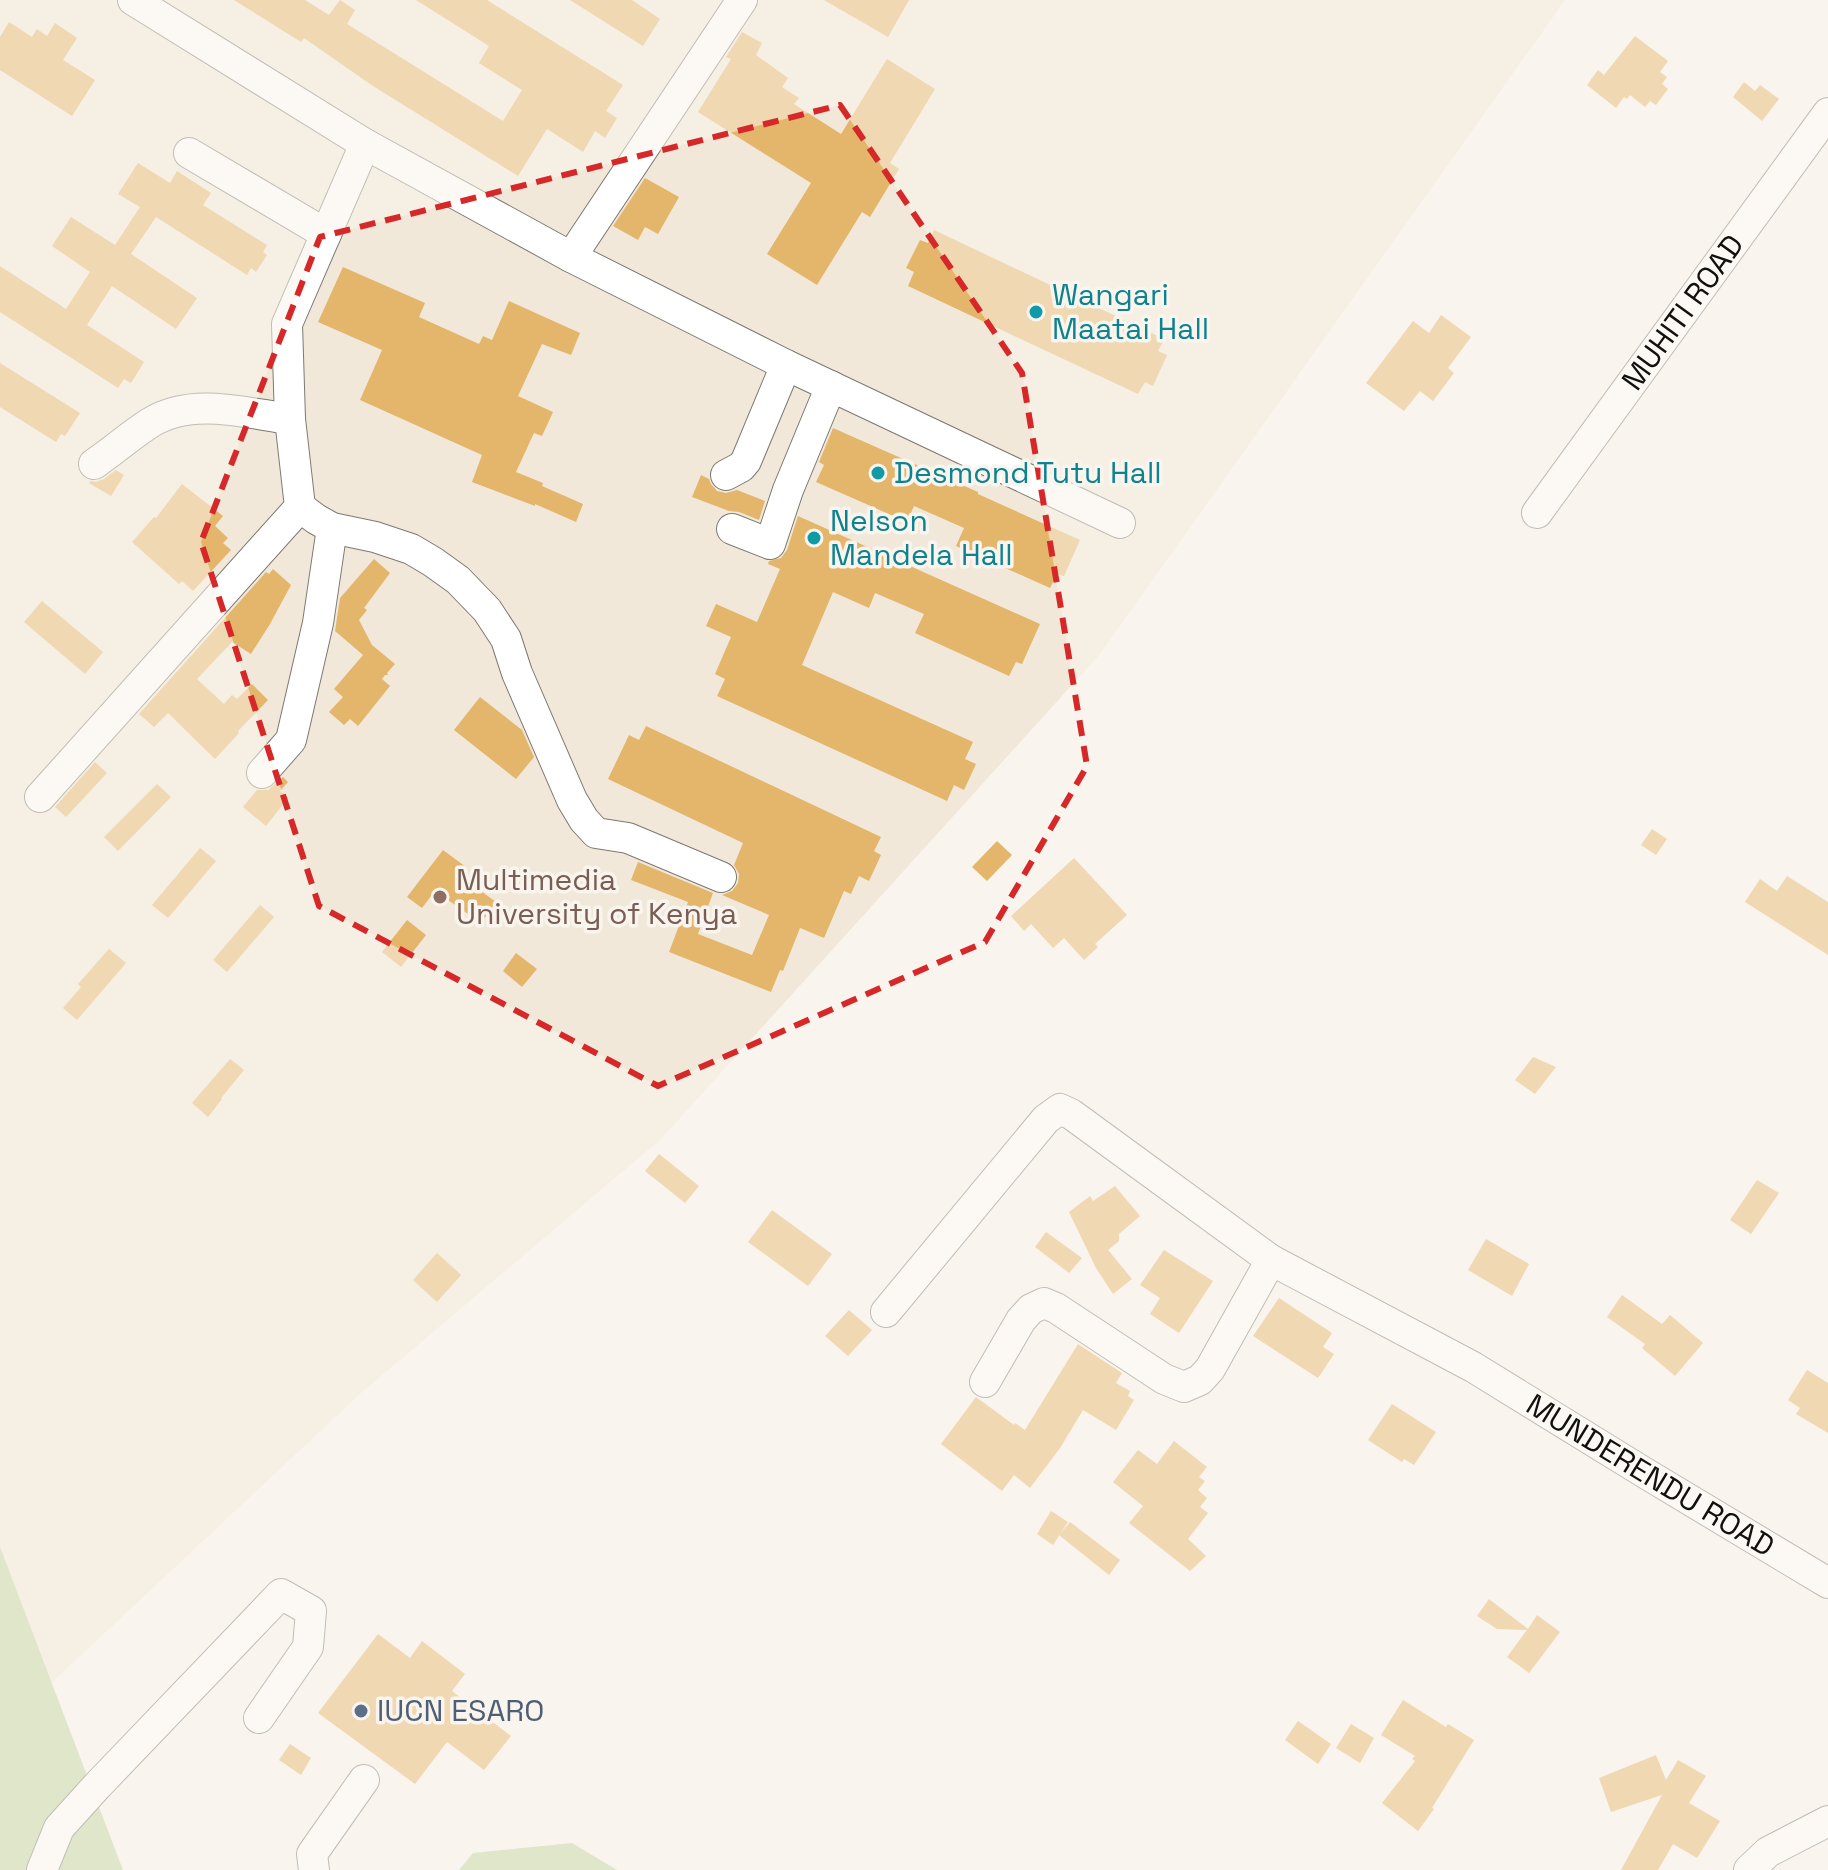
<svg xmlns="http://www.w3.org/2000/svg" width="1828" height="1870" font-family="'Space Grotesk',sans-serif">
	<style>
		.built { fill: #f1e8da }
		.green { fill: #bfd69d }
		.building { fill: #e3b66b }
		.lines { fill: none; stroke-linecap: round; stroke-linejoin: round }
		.minor-casing { stroke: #7d7972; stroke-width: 32 }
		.minor { stroke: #fff; stroke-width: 30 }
		.marked { fill: none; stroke: #d62828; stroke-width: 6; stroke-dasharray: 16 10; stroke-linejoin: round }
		.culture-dot { fill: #0f9aa8; stroke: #f9f4ed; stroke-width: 3 }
		.education-dot { fill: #8d6e63; stroke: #f9f4ed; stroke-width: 3 }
		.service-dot { fill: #5c6f8a; stroke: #f9f4ed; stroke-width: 3 }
		.labels { text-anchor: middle; stroke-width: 7; stroke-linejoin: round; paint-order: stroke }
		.culture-label { font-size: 30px; fill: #0d838f; stroke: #f9f4ed; text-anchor: start }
		.street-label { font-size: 30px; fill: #11100d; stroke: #f9f4ed }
		.education-label { font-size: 30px; fill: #785e54; stroke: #f9f4ed; text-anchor: start }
		.service-label { font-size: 30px; fill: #4e5e75; stroke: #f9f4ed; text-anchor: start }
	</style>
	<rect width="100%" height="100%" fill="#f9f4ed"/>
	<polygon class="built" points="0,0 1565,0 1100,654 661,1139 361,1393 0,1731"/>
	<g class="green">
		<polygon points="0,1547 123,1870 0,1870"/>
		<polygon points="572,1843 617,1870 459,1870 473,1853"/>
	</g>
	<g class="building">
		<polygon points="234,0 305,0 329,15 340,0 355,10 347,24 503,121 522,90 479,63 489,46 416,0 487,0 623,85 606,111 617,118 605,138 595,131 583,152 547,129 518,176 373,86 304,38 301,42"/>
		<polygon points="570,0 632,0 660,19 643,46"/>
		<polygon points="824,0 909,0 888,37"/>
		<polygon points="9,22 32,37 37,29 47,36 55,23 77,38 63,60 95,80 72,116 0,70 0,37"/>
		<polygon points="742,32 762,43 756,55 788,78 782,87 799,98 794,104 841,134 887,59 935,89 890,163 899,169 870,217 862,212 817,285 767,254 811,183 698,112 731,59 726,57"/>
		<polygon points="1635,36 1668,61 1660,72 1667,77 1662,84 1668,89 1656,105 1650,101 1645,107 1630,95 1627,99 1624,97 1616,108 1587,85 1598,70 1604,75"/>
		<polygon points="1744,82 1755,91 1760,85 1779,99 1762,121 1733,97"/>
		<polygon points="138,163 170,183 177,171 211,193 203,205 267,245 263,252 267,255 256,272 251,268 247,275 156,217 131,254 197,298 176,329 112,286 87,325 144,362 131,383 124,379 118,388 0,312 0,266 66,309 90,272 52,246 71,217 115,245 140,207 118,194"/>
		<polygon points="645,178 679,197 658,234 645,227 638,240 613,226"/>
		<polygon points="934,230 1164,339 1158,351 1167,355 1153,386 1145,382 1138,394 908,286 914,272 906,268 920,240 928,243"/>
		<polygon points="343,267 425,303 419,317 479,344 483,336 492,340 509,301 580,333 571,355 542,344 518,396 553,412 542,436 534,433 516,472 543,483 542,486 583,504 576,522 535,504 535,506 472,482 482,455 360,400 382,350 318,322"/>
		<polygon points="1441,315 1471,337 1448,368 1454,373 1433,401 1420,391 1404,411 1366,383 1413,321 1429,333"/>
		<polygon points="0,363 80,413 65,436 61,434 56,442 0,407"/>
		<polygon points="833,428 978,492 978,494 1080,540 1064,576 1057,574 1050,588 956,546 964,528 914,506 907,522 816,482 824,465 819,462"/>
		<polygon points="116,470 124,475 111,496 89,483 91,481 96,482 104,479"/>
		<polygon points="701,475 709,479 711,484 717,491 726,493 737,490 765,501 759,520 739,512 729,511 692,497"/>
		<polygon points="182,484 223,516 215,526 228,538 223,543 231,550 193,591 182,581 179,584 132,542 154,517 156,518"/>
		<polygon points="798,516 1040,624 1022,664 1016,662 1009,676 915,633 924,614 875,593 869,608 833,592 802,665 973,742 965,759 976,764 964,790 954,785 947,801 717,696 725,679 715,674 731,637 706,626 716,604 757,622 780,569 768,564 769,561 781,558 787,550"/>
		<polygon points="374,559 390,573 364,608 367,610 359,620 372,645 395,664 387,673 388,675 385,675 382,679 390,686 358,726 350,719 344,725 329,712 343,697 334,689 363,655 335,631 340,598"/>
		<polygon points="273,569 291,585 270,624 251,654 232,642 197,679 224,704 232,695 237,699 252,684 268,700 238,731 239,733 215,759 168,713 154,727 139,714 266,572 269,574"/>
		<polygon points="42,601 103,652 85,674 24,622"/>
		<polygon points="480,697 522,730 534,757 516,779 454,730"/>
		<polygon points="646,726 881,837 874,851 881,855 869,881 859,876 851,894 844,891 824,938 800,928 783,971 780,970 771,992 669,952 688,902 631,880 638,862 713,893 698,934 752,955 769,915 722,895 732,891 738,883 739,874 734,865 743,843 608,779 629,735 639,740"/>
		<polygon points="95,762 107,773 66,817 55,807"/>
		<polygon points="283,777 288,782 280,791 288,798 266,826 243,807 257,790 268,790"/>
		<polygon points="157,784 171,797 118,851 104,837"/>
		<polygon points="1652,829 1667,839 1656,855 1641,845"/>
		<polygon points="997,841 1012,855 987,881 972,867"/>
		<polygon points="200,848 216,861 168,918 152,905"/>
		<polygon points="443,850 466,867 460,876 496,902 481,923 435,891 422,908 407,897"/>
		<polygon points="1074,858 1127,915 1095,944 1098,947 1084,960 1064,938 1053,948 1031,924 1024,931 1011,916"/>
		<polygon points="1787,876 1828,902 1828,955 1745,902 1760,879 1777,891"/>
		<polygon points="260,905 274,917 227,972 213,960"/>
		<polygon points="407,920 426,935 401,967 382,952"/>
		<polygon points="109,949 126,963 77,1020 63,1008 81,987 78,984"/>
		<polygon points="516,953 537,969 522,987 503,971"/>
		<polygon points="1533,1057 1556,1067 1535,1094 1515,1080"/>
		<polygon points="230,1059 244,1070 221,1098 222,1099 208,1117 192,1103"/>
		<polygon points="659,1154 699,1186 685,1203 645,1171"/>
		<polygon points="1757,1180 1779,1193 1751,1234 1730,1220"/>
		<polygon points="1115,1186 1140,1216 1119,1234 1119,1241 1108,1250 1132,1279 1113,1294 1096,1268 1069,1212 1090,1196 1093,1201"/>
		<polygon points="772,1210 832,1254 808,1286 748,1242"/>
		<polygon points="1046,1232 1082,1258 1069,1273 1035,1247"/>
		<polygon points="1486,1239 1529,1264 1512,1296 1468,1270"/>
		<polygon points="1164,1250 1213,1281 1179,1333 1150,1314 1160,1298 1140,1285"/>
		<polygon points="437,1253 461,1275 437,1302 413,1280"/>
		<polygon points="1622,1295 1662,1324 1670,1315 1703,1343 1675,1376 1642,1348 1645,1344 1607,1317"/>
		<polygon points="1279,1298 1332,1333 1323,1347 1334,1354 1318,1378 1253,1336"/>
		<polygon points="849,1310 872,1330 848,1356 825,1336"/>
		<polygon points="1078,1344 1122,1373 1116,1383 1130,1391 1128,1396 1134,1400 1116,1430 1083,1410 1060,1448 1030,1488 1014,1475 1002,1491 941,1444 976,1397 1014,1425 1015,1423 1025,1430"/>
		<polygon points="1807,1370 1828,1383 1828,1433 1796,1414 1800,1408 1788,1400"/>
		<polygon points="1392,1404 1436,1432 1414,1465 1404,1459 1402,1462 1368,1440"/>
		<polygon points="1174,1441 1207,1467 1199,1477 1205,1481 1198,1490 1207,1498 1200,1507 1208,1513 1188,1539 1206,1556 1190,1571 1129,1523 1143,1506 1113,1482 1138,1450 1157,1464"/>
		<polygon points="1051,1511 1068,1522 1053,1545 1037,1534"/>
		<polygon points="1070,1522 1120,1560 1109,1575 1059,1535"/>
		<polygon points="1489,1599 1528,1629 1537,1615 1560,1632 1529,1673 1507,1657 1527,1630 1497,1629 1477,1616"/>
		<polygon points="378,1634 410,1658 422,1641 465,1674 452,1691 511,1736 484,1770 447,1742 415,1784 318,1713"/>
		<polygon points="1403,1700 1446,1727 1448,1724 1474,1740 1432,1808 1434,1809 1418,1831 1382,1803 1415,1761 1412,1759 1415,1756 1381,1735"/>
		<polygon points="1298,1721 1331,1744 1318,1764 1285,1740"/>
		<polygon points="1351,1724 1374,1738 1360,1763 1336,1748"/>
		<polygon points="290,1744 311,1758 301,1775 279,1760"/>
		<polygon points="1656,1755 1666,1780 1678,1760 1706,1776 1689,1803 1720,1821 1697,1858 1673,1844 1658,1870 1621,1870 1662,1795 1611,1812 1599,1778"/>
	</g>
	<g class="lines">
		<g class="minor-casing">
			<g id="minor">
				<polyline points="133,0 365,144 571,257 786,365 1120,523"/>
				<polyline points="189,153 326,234"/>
				<polyline points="571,257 742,0"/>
				<path d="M 94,464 C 113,451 131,435 150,423 C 192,397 245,413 290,419"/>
				<polyline points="726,475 741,467 746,461 786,365"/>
				<polyline points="300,507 316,519 332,528 375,537 411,549 433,562 458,580 487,610 506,639 517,673 572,800 584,820 596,833 628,838 721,877"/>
				<path id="s1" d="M 1537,513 L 1828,113"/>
				<polyline points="732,529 770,544 788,490 831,386"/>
				<polyline points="262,773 291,740 318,623 332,528"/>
				<polyline points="40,797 300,507 290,419 287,324 365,144"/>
				<path id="s2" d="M 886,1312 L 1046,1119 L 1060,1109 L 1071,1114 L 1271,1260 L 1473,1367 L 1645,1473 L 1828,1583"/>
				<polyline points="985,1382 1021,1320 1031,1309 1044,1303 1056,1308 1164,1379 1184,1387 1200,1380 1210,1369 1271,1260"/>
				<polyline points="42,1870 59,1828 97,1786 281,1594 311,1611 308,1647 259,1718"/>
				<polyline points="314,1870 312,1854 364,1780"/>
				<polyline points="1749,1870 1768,1852 1828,1821"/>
			</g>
		</g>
		<use href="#minor" class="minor"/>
	</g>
	<path d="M0 0H1828V1870H0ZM 840,105 L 1022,373 L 1087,766 L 985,942 L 658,1086 L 319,906 L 201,542 L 320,237 Z" fill="#f9f4ed" fill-opacity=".55" fill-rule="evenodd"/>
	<path class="marked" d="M 840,105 L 1022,373 L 1087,766 L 985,942 L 658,1086 L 319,906 L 201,542 L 320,237 Z"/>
	<g class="culture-dot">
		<circle cx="1036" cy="312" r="8"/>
		<circle cx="878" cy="473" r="8"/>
		<circle cx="814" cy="538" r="8"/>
	</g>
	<circle class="education-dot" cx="440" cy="897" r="8"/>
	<circle class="service-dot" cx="361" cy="1711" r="8"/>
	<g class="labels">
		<g class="culture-label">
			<text x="1052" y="305">Wangari<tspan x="1052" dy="34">Maatai Hall</tspan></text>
			<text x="894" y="483">Desmond Tutu Hall</text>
			<text x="830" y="531">Nelson<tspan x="830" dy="34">Mandela Hall</tspan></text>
		</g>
		<g class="street-label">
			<text dy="10" stroke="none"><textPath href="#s1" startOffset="248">MUHITI ROAD</textPath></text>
			<text dy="10" stroke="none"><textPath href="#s2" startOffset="964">MUNDERENDU ROAD</textPath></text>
		</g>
		<g class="education-label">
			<text x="456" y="890">Multimedia<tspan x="456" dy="34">University of Kenya</tspan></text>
		</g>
		<g class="service-label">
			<text x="377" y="1721">IUCN ESARO</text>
		</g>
	</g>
</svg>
